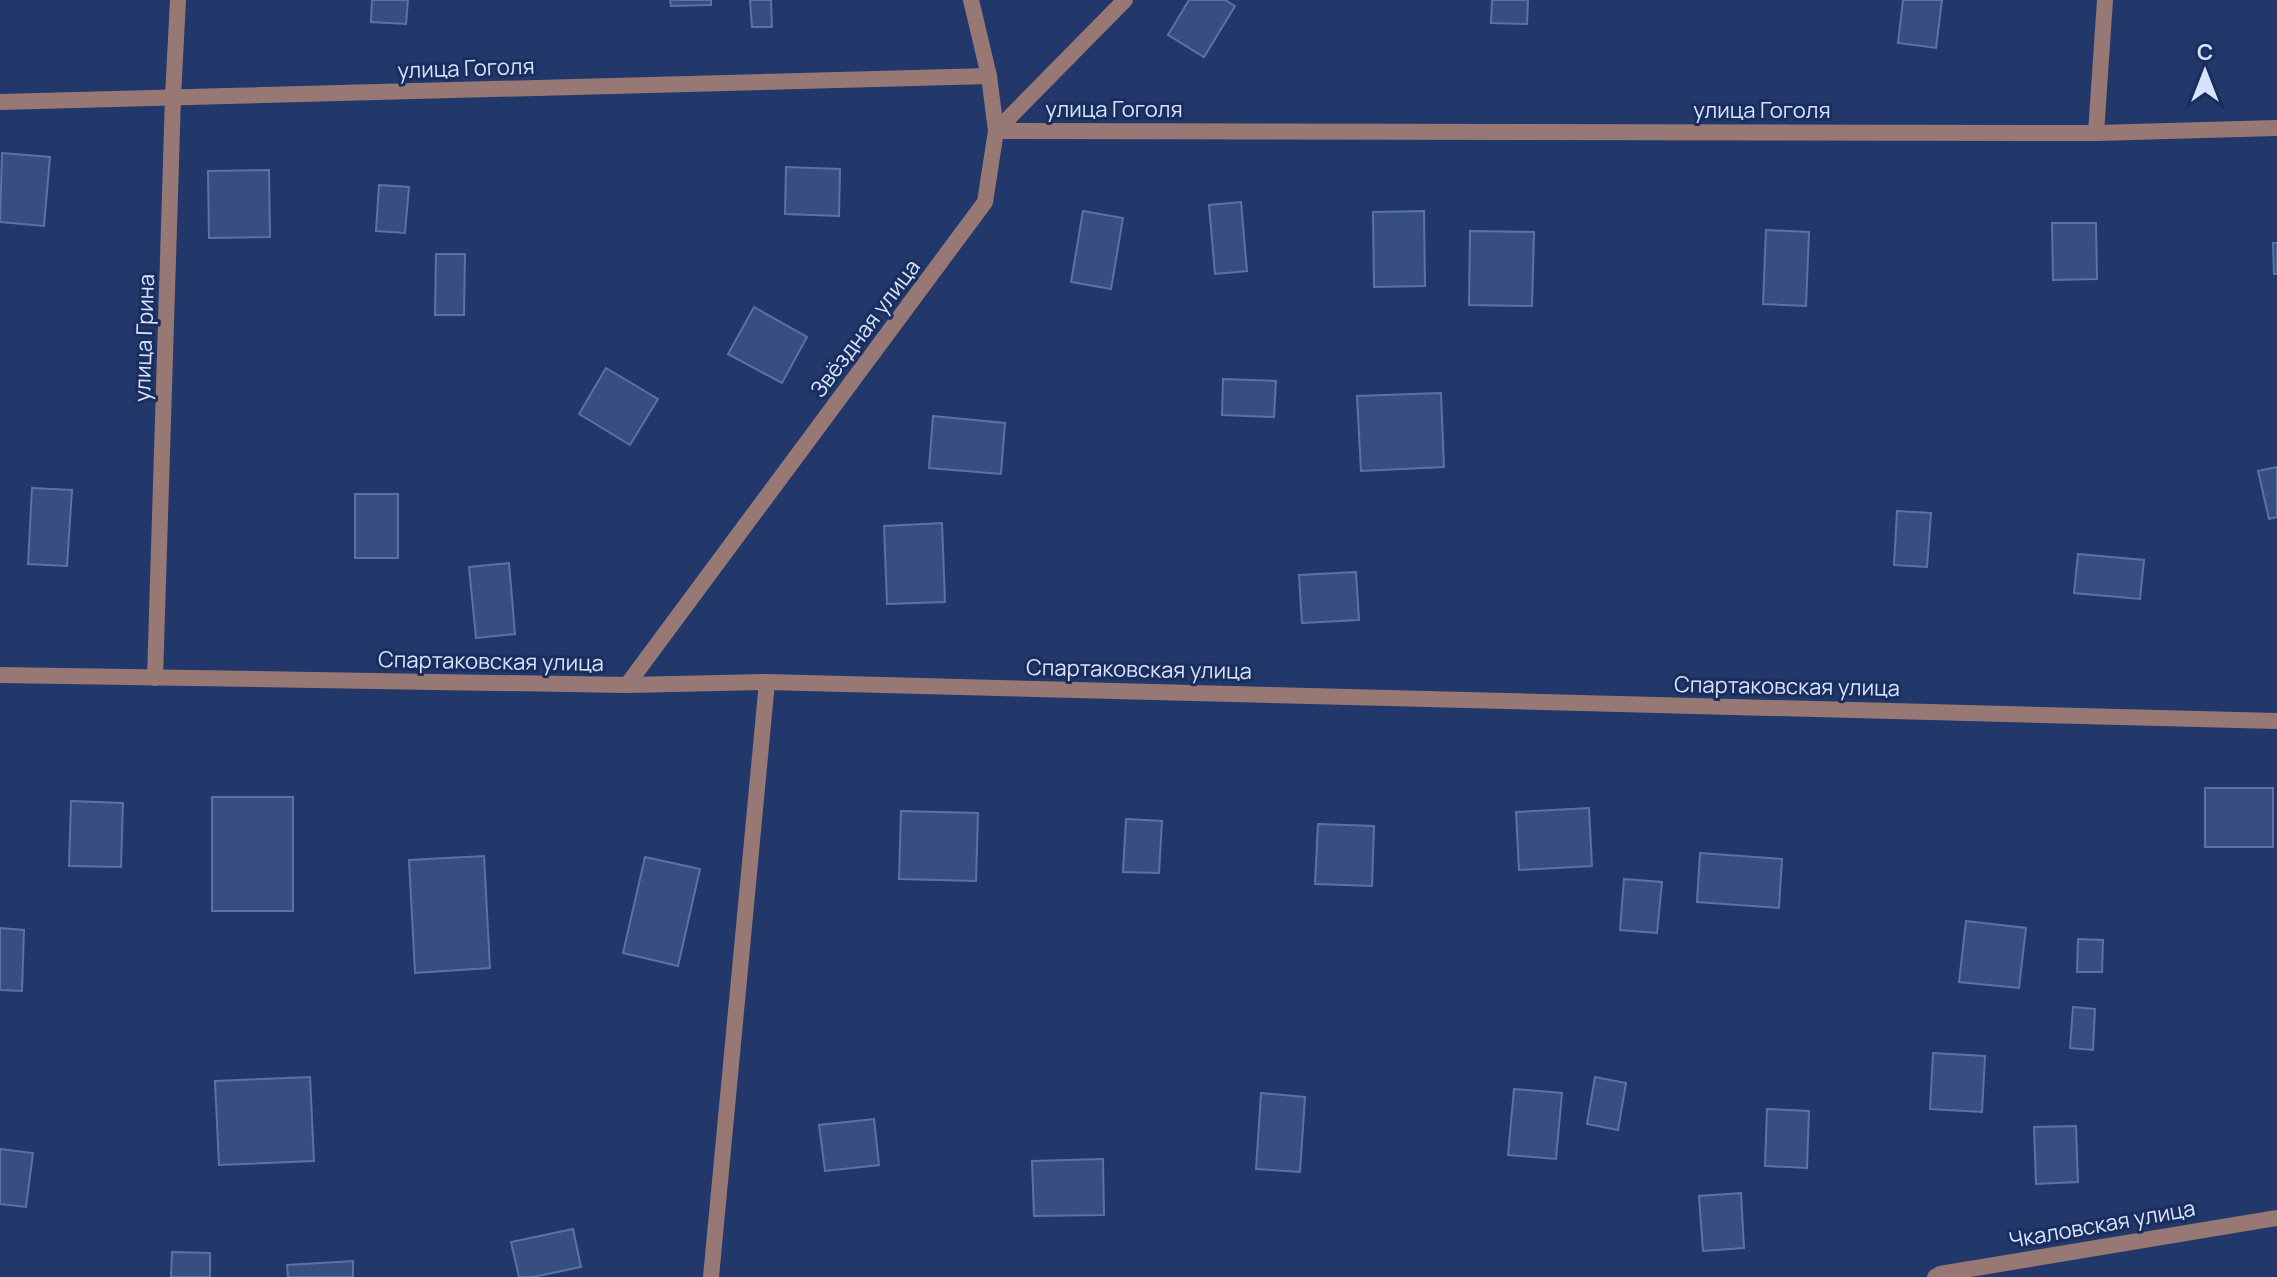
<svg xmlns="http://www.w3.org/2000/svg" width="2277" height="1277" font-family="Manrope,sans-serif">
	<style>
		.building { fill: #374e80; stroke: #5973aa; stroke-width: 2 }
		.lines { fill: none; stroke-linecap: round; stroke-linejoin: round }
		.street { stroke: #987875; stroke-width: 16 }
		.labels { text-anchor: middle; stroke-width: 6; stroke-linejoin: round; paint-order: stroke }
		.street-label { font-size: 22px; fill: #d6e3fb; stroke: #192d5e }
	</style>
	<rect width="100%" height="100%" fill="#22386a"/>
	<g class="building">
		<polygon points="372,0 408,0 406,24 371,22"/>
		<polygon points="670,0 711,0 711,5 671,6"/>
		<polygon points="750,0 771,0 772,27 752,27"/>
		<polygon points="1189,0 1225,0 1235,6 1204,57 1168,35"/>
		<polygon points="1492,0 1528,0 1527,24 1491,23"/>
		<polygon points="1903,0 1942,0 1936,48 1898,43"/>
		<polygon points="2,153 50,157 44,226 0,222"/>
		<polygon points="786,167 840,169 839,216 785,214"/>
		<polygon points="269,170 270,237 209,238 208,171"/>
		<polygon points="379,185 409,187 405,233 376,231"/>
		<polygon points="1241,202 1247,271 1215,274 1209,205"/>
		<polygon points="1083,211 1123,218 1111,289 1071,282"/>
		<polygon points="1424,211 1425,286 1374,287 1373,212"/>
		<polygon points="2052,223 2096,223 2097,279 2053,280"/>
		<polygon points="1766,230 1809,232 1806,306 1763,304"/>
		<polygon points="1470,231 1534,232 1532,306 1469,305"/>
		<polygon points="2273,243 2277,243 2277,274 2274,274"/>
		<polygon points="436,254 465,254 464,315 435,315"/>
		<polygon points="754,307 807,337 782,383 728,354"/>
		<polygon points="606,368 658,399 630,445 579,414"/>
		<polygon points="1223,379 1276,381 1274,417 1222,415"/>
		<polygon points="1441,393 1444,467 1361,471 1357,396"/>
		<polygon points="933,416 1005,423 1001,474 929,468"/>
		<polygon points="2277,467 2277,517 2269,519 2258,471"/>
		<polygon points="32,488 72,490 67,566 28,564"/>
		<rect x="355" y="494" width="43" height="64"/>
		<polygon points="1897,511 1931,513 1927,567 1894,565"/>
		<polygon points="942,523 945,602 887,604 884,526"/>
		<polygon points="2078,554 2144,560 2140,599 2074,593"/>
		<polygon points="509,563 515,634 476,638 469,567"/>
		<polygon points="1356,572 1359,620 1302,623 1299,575"/>
		<rect x="2205" y="788" width="68" height="59"/>
		<rect x="212" y="797" width="81" height="114"/>
		<polygon points="71,801 123,803 121,867 69,866"/>
		<polygon points="1589,808 1592,866 1519,870 1516,812"/>
		<polygon points="901,811 978,813 976,881 899,879"/>
		<polygon points="1126,819 1162,821 1159,873 1123,872"/>
		<polygon points="1318,824 1374,826 1372,886 1315,884"/>
		<polygon points="1700,853 1782,859 1779,908 1697,902"/>
		<polygon points="484,856 490,968 415,973 409,860"/>
		<polygon points="645,857 700,869 678,966 623,953"/>
		<polygon points="1624,879 1662,882 1657,933 1620,930"/>
		<polygon points="1966,921 2026,928 2019,988 1959,982"/>
		<polygon points="0,928 24,930 22,991 0,990"/>
		<polygon points="2078,939 2103,940 2102,972 2077,972"/>
		<polygon points="2073,1007 2095,1009 2093,1050 2070,1048"/>
		<polygon points="1933,1053 1985,1056 1982,1112 1930,1109"/>
		<polygon points="310,1077 314,1161 219,1165 215,1081"/>
		<polygon points="1595,1077 1626,1083 1618,1130 1587,1124"/>
		<polygon points="1514,1089 1562,1093 1556,1159 1508,1155"/>
		<polygon points="1261,1093 1305,1097 1300,1172 1256,1169"/>
		<polygon points="1767,1109 1809,1111 1807,1168 1765,1166"/>
		<polygon points="874,1119 879,1165 825,1171 819,1125"/>
		<polygon points="2076,1126 2078,1182 2036,1184 2034,1127"/>
		<polygon points="0,1149 33,1153 26,1207 0,1204"/>
		<polygon points="1103,1159 1104,1215 1034,1216 1032,1161"/>
		<polygon points="1741,1193 1744,1248 1703,1251 1699,1196"/>
		<polygon points="573,1229 581,1267 533,1277 519,1277 511,1242"/>
		<polygon points="172,1252 210,1253 210,1277 171,1277"/>
		<polygon points="353,1261 353,1277 288,1277 287,1265"/>
	</g>
	<g class="lines">
		<g class="street">
			<polyline points="971,0 989,76"/>
			<polyline points="0,102 989,76 996,131 2096,133 2277,128"/>
			<polyline points="2096,133 2105,0"/>
			<polyline points="0,675 627,685 767,682 2277,721"/>
			<polyline points="155,678 173,97 178,0"/>
			<polyline points="627,685 985,202 996,131 1125,0"/>
			<polyline points="711,1277 767,682"/>
			<polyline points="1935,1277 1940,1274 2277,1218"/>
		</g>
	</g>
	<g class="labels">
		<g class="street-label">
			<text transform="translate(466 68) rotate(-2)" y="8">улица Гоголя</text>
			<text x="1114" y="117">улица Гоголя</text>
			<text x="1762" y="118">улица Гоголя</text>
			<text transform="translate(865 328) rotate(-53)" y="8">Звёздная улица</text>
			<text transform="translate(144 338) rotate(-88)" y="8">улица Грина</text>
			<text transform="translate(491 661) rotate(1)" y="8">Спартаковская улица</text>
			<text transform="translate(1139 669) rotate(1)" y="8">Спартаковская улица</text>
			<text transform="translate(1787 686) rotate(1)" y="8">Спартаковская улица</text>
			<text transform="translate(2102 1224) rotate(-10)" y="8">Чкаловская улица</text>
		</g>
	</g>
	<g transform="translate(2205 72)" stroke="#192d5e" stroke-width="6" paint-order="stroke">
	<path d="M0-6L14 30L0 20L-14 30Z" fill="#d6e3fb"/>
	<text y="-12" font-size="22" font-weight="bold" text-anchor="middle" fill="#d6e3fb">С</text>
	</g>
</svg>
